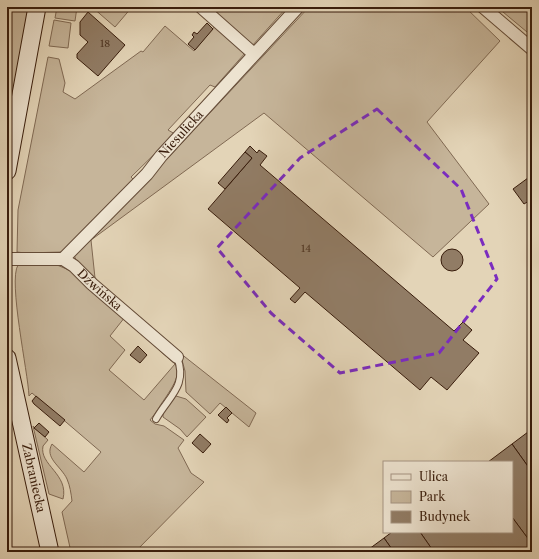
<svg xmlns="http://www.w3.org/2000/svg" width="539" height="559" font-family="'Libre Caslon Text',serif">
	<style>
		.green { fill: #c6b59a; stroke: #806953 }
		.building { fill: #917c65; stroke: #391d0c }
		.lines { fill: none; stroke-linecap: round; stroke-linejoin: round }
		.lane-casing { stroke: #644b37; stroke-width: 8 }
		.street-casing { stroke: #644b37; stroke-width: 14 }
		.secondary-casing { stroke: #391d0c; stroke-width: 19 }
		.lane { stroke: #ede3d0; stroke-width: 6 }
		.street { stroke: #ede3d0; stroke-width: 12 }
		.secondary { stroke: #ede3d0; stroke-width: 17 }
		.marked { fill: none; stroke: #7b2cbf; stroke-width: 3; stroke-dasharray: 8 5; stroke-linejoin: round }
		.labels { text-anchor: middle; stroke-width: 4; stroke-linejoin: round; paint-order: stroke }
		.number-label { font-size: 10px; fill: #4f3522 }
		.street-label { font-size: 12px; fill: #391d0c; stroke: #ede3d0 }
	</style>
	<rect width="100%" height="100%" fill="#e3d4b7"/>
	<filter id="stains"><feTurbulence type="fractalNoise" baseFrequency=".005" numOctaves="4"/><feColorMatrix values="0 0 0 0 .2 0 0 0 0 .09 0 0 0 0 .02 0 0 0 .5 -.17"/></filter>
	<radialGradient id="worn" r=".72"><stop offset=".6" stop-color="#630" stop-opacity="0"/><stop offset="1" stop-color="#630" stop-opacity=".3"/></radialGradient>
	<g class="green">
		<polygon points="7,7 30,7 7,131"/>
		<polygon points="57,7 77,7 75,21 55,18"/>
		<polygon points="92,7 132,7 115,27"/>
		<polygon points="219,7 287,7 252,46 219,16 215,10"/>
		<polygon points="309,7 465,7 500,41 427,122 489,204 433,257 264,113 91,240 95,278 76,260 74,255 81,246 91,240"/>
		<polygon points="497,7 532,7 532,26 527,32"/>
		<polygon points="54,20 71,23 68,48 49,46"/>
		<polygon points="165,26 194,51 215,26 246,52 215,87 210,85 168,130 175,134 131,177 135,181 62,252 25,253 17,252 18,210 48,57 59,59 65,83 63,92 75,99 141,51 143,52"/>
		<path d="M 18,265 L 57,265 L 74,272 L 125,317 L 110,336 L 125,350 L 109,370 L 144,400 L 175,364 L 159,350 L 163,350 C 184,367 179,377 166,397 C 160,405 156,413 150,420 L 155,424 L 164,426 L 184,440 L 178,448 L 191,473 L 204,482 L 135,552 L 71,552 L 62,512 L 72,501 C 71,493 70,486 67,479 C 61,466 44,458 52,444 L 84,472 L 101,452 L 32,393 L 29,396 C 28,372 8,281 18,265 Z"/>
		<polygon points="180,353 256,413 249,427 220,403 210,414 186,392 185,371"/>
		<polygon points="176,396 186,399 206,417 187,437 180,429 163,417 163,410"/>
		<path d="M 33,426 L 48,440 L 43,446 C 39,465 69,474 63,499 L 49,494 Z"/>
	</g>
	<g class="building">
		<polygon points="88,12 125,45 98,76 77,58 77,54 88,42 80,35 80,22"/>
		<polygon points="207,23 213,29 195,50 188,44 194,37 192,35 194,32 197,34"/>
		<polygon points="250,146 257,153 259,150 267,156 260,165 454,331 463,322 472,330 463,340 479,353 447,390 431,377 420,390 305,292 295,303 290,299 300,288 208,209 252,158 245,152"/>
		<polygon points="245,152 252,158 225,189 218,183"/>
		<polygon points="532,175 532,199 524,204 513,189"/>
		<circle cx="452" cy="260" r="11"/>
		<polygon points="138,346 147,355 140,363 130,355"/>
		<polygon points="36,396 65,420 60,426 34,404 32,401"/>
		<polygon points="226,407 232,413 227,418 229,420 227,423 218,415"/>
		<polygon points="39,423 49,432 45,437 34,428"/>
		<polygon points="532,429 532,472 512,444"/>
		<polygon points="200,434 211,444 203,453 192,443"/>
		<polygon points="512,444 532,472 532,544 512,517 512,462 488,462"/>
		<polygon points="512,517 532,544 532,552 434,552 420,532 512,532"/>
		<polygon points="392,532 420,532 434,552 394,552 384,538"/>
		<polygon points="384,538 394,552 365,552"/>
	</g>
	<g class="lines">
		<g class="lane-casing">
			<path id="lane" d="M 156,419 C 169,396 188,386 177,357"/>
		</g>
		<g class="street-casing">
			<g id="street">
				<polyline points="201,7 254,54"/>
				<polyline points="483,7 532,49"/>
				<path id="s1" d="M 7,259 L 63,259 L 74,266 L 92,284 L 177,357"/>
				<path id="s2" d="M 63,259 L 147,174 L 161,156 L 298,7"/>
			</g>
		</g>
		<g class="secondary-casing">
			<g id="secondary">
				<polyline points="7,171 37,7"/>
				<path id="s3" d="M 7,358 L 50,552"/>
			</g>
		</g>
		<use href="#lane" class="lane"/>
		<use href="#street" class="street"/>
		<use href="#secondary" class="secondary"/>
	</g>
	<path class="marked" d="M 377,109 L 461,189 L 497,279 L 439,353 L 340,373 L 271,313 L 217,248 L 300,158 Z"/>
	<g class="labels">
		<g class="number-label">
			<text x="105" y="47">18</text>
			<text x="306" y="252">14</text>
		</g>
		<g class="street-label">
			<text dy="4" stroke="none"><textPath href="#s2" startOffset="172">Niesulicka</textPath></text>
			<text dy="4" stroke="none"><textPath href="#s1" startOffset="104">Dźwińska</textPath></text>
			<text dy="4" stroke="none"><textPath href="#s3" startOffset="123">Zabraniecka</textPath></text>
		</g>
	</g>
	<rect width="539" height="559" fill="none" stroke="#e3d4b7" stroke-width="24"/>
	<rect x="8" y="8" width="523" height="543" fill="none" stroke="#391d0c" stroke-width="2"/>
	<rect x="12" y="12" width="515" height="535" fill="none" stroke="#391d0c"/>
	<rect x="383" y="461" width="130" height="72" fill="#ede3d0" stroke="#a59482"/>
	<rect x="391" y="474" width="20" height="6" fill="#ede3d0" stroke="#a59482"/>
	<text x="419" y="481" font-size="12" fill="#391d0c">Ulica</text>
	<rect x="391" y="491" width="20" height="12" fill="#c6b59a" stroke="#a59482"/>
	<text x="419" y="501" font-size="12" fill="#391d0c">Park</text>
	<rect x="391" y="511" width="20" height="12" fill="#917c65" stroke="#a59482"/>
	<text x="419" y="521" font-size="12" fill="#391d0c">Budynek</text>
	<rect width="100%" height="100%" filter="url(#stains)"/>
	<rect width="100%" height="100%" fill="url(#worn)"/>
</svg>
